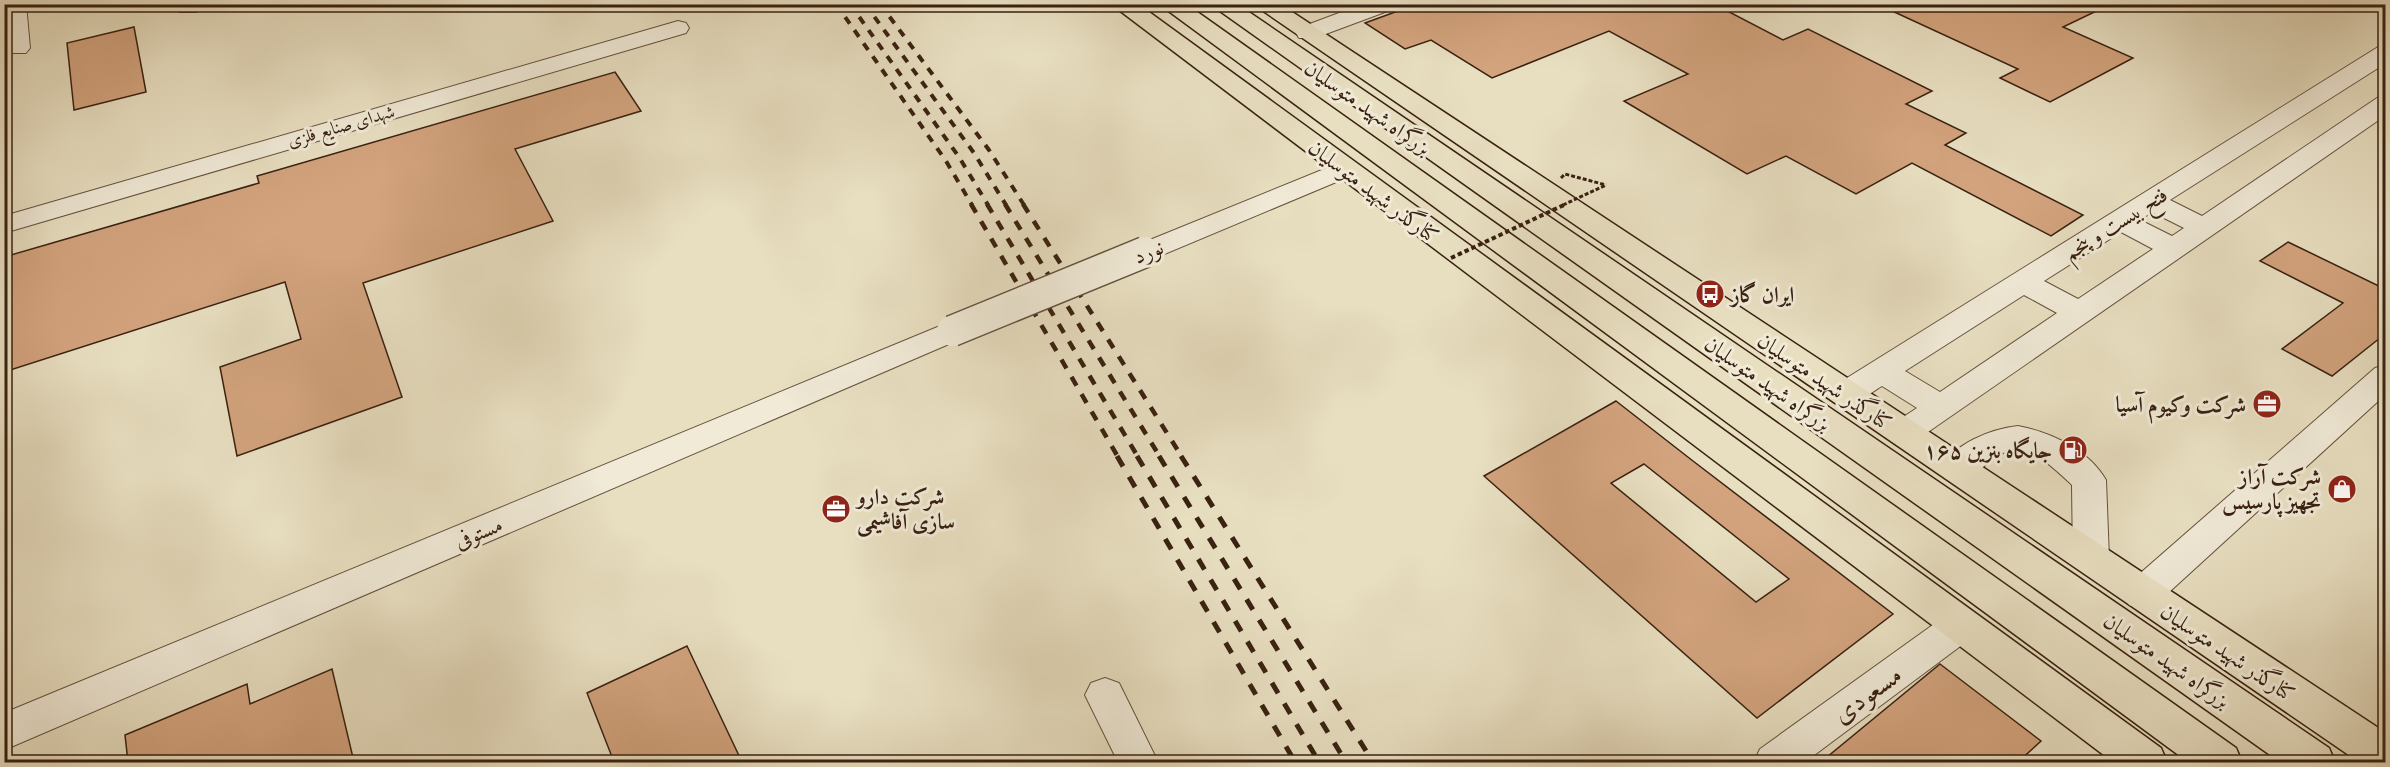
<svg xmlns="http://www.w3.org/2000/svg" width="2390" height="767" font-family="'IM FELL DW Pica',Amiri,serif">
	<style>
		.building { fill: #d2a37d; stroke: #392111; stroke-width: 1.5; fill-rule: evenodd }
		.lines { fill: none; stroke-linecap: round; stroke-linejoin: round }
		.minor-casing { stroke: #65503d; stroke-width: 2 }
		.major-casing { stroke: #392111; stroke-width: 3 }
		.highway-casing { stroke: #392111; stroke-width: 3 }
		.path { stroke: #392111; stroke-width: 3; stroke-dasharray: 4 2; stroke-linecap: butt }
		.minor { fill: #f0ead7; fill-rule: evenodd }
		.major { fill: #e8dfc1; fill-rule: evenodd }
		.highway { fill: #e8dfc1; fill-rule: evenodd }
		.rail-far2 { stroke: #392111; stroke-width: 4; stroke-dasharray: 8 8; stroke-linecap: butt }
		.rail-far1 { stroke: #392111; stroke-width: 4.5; stroke-dasharray: 10 10; stroke-linecap: butt }
		.rail { stroke: #392111; stroke-width: 5; stroke-dasharray: 12 12; stroke-linecap: butt }
		.minor-bridge-casing { stroke: #65503d; stroke-width: 33; stroke-linecap: butt }
		.path-bridge-far1 { stroke: #392111; stroke-width: 3; stroke-dasharray: 4 2; stroke-linecap: butt }
		.path-bridge { stroke: #392111; stroke-width: 4; stroke-dasharray: 4.5 3; stroke-linecap: butt }
		.minor-bridge { stroke: #f0ead7; stroke-width: 30 }
		.labels { text-anchor: middle; stroke-width: 6; stroke-linejoin: round; paint-order: stroke }
		.far-street-label { font-size: 18px; fill: #392111; stroke: #f0ead7 }
		.street-label { font-size: 22px; fill: #392111; stroke: #f0ead7 }
		.poi-label { font-size: 22px; font-weight: bold; fill: #392111; stroke: #f0ead7; text-anchor: end }
		.near-street-label { font-size: 27px; fill: #392111; stroke: #f0ead7 }
	</style>
	<rect width="100%" height="100%" fill="#e8dfc1"/>
	<filter id="stains"><feTurbulence type="fractalNoise" baseFrequency=".00333" numOctaves="4"/><feColorMatrix values="0 0 0 0 .2 0 0 0 0 .09 0 0 0 0 .02 0 0 0 .5 -.17"/></filter>
	<radialGradient id="worn" r=".72"><stop offset=".6" stop-color="#630" stop-opacity="0"/><stop offset="1" stop-color="#630" stop-opacity=".3"/></radialGradient>
	<g class="building">
		<polygon points="1417,4 1714,4 1783,40 1808,29 1932,91 1906,104 1966,133 1945,145 2083,215 2051,236 1912,163 1856,194 1786,156 1747,174 1624,101 1688,74 1609,31 1492,78 1431,40 1405,49 1365,23"/>
		<polygon points="1877,4 2007,4 2019,9 2029,4 2111,4 2063,27 2133,58 2050,102 2000,78 2018,69"/>
		<polygon points="134,27 146,92 74,110 67,43"/>
		<polygon points="615,72 641,111 515,149 553,221 363,283 402,397 237,456 220,367 301,339 285,282 4,372 4,257 259,183 257,176"/>
		<polygon points="2288,242 2385,289 2385,334 2332,376 2282,349 2343,303 2260,261"/>
		<path d="M 1616,401 L 1693,461 L 1893,614 L 1757,718 L 1484,476 ZM 1644,464 L 1789,579 L 1756,602 L 1611,483 Z"/>
		<polygon points="687,646 742,762 614,762 587,693"/>
		<polygon points="1940,664 2041,741 2018,762 1821,762"/>
		<polygon points="332,669 354,762 128,762 125,735 247,684 250,704"/>
	</g>
	<g class="lines">
		<g class="minor-casing">
			<g id="minor">
				<polygon points="4,4 26,4 30,48 26,53 10,53 6,48"/>
				<polygon points="176,4 198,4 199,7 196,12 180,12"/>
				<polygon points="1363,4 1396,4 1393,9 1315,38 1299,38 1296,33 1299,28"/>
				<polygon points="678,21 686,23 689,28 686,33 4,233 4,216"/>
				<path d="M 2386,45 L 2386,63 L 2170,200 L 2202,216 L 2377,98 L 2386,96 L 2386,115 L 1915,441 L 1903,445 L 1891,441 L 1887,433 L 1891,425 L 1917,408 L 1882,386 C 1866,396 1853,407 1834,402 L 1829,394 L 1834,386 L 2378,47 ZM 2152,212 L 2184,228 L 2172,236 L 2140,220 ZM 2121,232 L 2153,249 L 2078,299 L 2044,281 ZM 2024,295 L 2057,313 L 1940,392 L 1905,371 Z"/>
				<polygon points="1344,161 1353,163 1357,169 1353,175 1155,258 1145,261 1135,258 1131,252 1135,246"/>
				<polygon points="952,321 963,324 967,331 963,338 4,750 4,713"/>
				<polygon points="2386,365 2386,394 2155,605 2142,609 2129,605 2124,594 2129,583 2375,368"/>
				<path d="M 2018,426 C 2051,432 2089,450 2106,480 L 2109,559 L 2104,569 L 2091,573 L 2078,569 L 2073,559 L 2072,485 C 2059,473 2043,457 2026,451 C 1993,441 1980,488 1945,478 L 1940,469 C 1954,444 1990,429 2018,426 Z"/>
				<polygon points="1961,609 1974,614 1980,625 1974,636 1805,762 1754,762 1760,749 1948,614"/>
				<polygon points="1105,678 1119,683 1158,762 1118,762 1085,695 1091,683"/>
			</g>
		</g>
		<g class="major-casing">
			<g id="major">
				<polygon points="1111,4 1138,4 2161,748 2167,762 2113,762"/>
				<polygon points="1253,4 1280,4 2386,733 2386,762 2359,762"/>
			</g>
		</g>
		<g class="highway-casing">
			<g id="highway">
				<polygon points="1159,4 1186,4 2236,748 2242,762 2188,762"/>
				<polygon points="1210,4 1237,4 2329,748 2335,762 2280,762"/>
			</g>
		</g>
		<polyline class="path" points="1561,178 1565,174 1606,185"/>
		<use href="#minor" class="minor"/>
		<use href="#major" class="major"/>
		<use href="#highway" class="highway"/>
		<g class="rail-far2">
			<polyline points="836,4 946,161 972,205"/>
			<polyline points="850,4 959,157 988,205"/>
			<polyline points="865,4 974,153 1006,205"/>
			<polyline points="880,4 989,150 1024,205"/>
		</g>
		<g class="rail-far1">
			<polyline points="971,204 1118,457"/>
			<polyline points="987,204 1138,457"/>
			<polyline points="1005,204 1160,457"/>
			<polyline points="1023,204 1182,457"/>
		</g>
		<g class="rail">
			<polyline points="1117,456 1295,762"/>
			<polyline points="1137,456 1319,762"/>
			<polyline points="1159,456 1346,762"/>
			<polyline points="1181,456 1373,762"/>
		</g>
		<g class="minor-bridge-casing">
			<polyline id="minor-bridge" points="952,331 1145,252"/>
		</g>
		<polyline class="path-bridge-far1" points="1563,205 1606,185"/>
		<polyline class="path-bridge" points="1451,258 1566,204"/>
		<use href="#minor-bridge" class="minor-bridge"/>
	</g>
	<defs>
		<g id="bus-disc" transform="scale(1.5)"><circle r="9.5" fill="#8f2418" stroke="#f0ead7"/><path d="M-5-6H5V4H4V6H2V4H-2V6H-4V4H-5ZM-3.5-4V0h7V-4ZM-3.5 1.2v1.5H-2V1.2ZM2 1.2v1.5H3.5V1.2Z" fill="#fff"/></g>
		<g id="office-disc" transform="scale(1.5)"><circle r="9.5" fill="#8f2418" stroke="#f0ead7"/><path d="M-6-3h4V-5.5h4V-3h4V5H-6ZM-1-4.5V-3h2v-1.5ZM-6 0V1H6V0Z" fill="#fff"/></g>
		<g id="fuel-disc" transform="scale(1.5)"><circle r="9.5" fill="#8f2418" stroke="#f0ead7"/><path d="M-5.5-6h7V0h2V4h1.3V-2.5L3-4.5l.8-.8L6-3V5H2.5V1h-1V6h-7ZM-4.2-4.7v3.2H.2V-4.7Z" fill="#fff"/></g>
		<g id="shop-disc" transform="scale(1.5)"><circle r="9.5" fill="#8f2418" stroke="#f0ead7"/><path d="M-5-2.5h2.3a2.7 3.5 0 0 1 5.4 0H5L5.5 6h-11ZM-1.5-2.5h3a1.5 2.3 0 0 0-3 0Z" fill="#fff"/></g>
	</defs>
	<g fill-rule="evenodd">
		<use href="#bus-disc" x="1710" y="294"/>
		<use href="#office-disc" x="2267" y="404"/>
		<use href="#fuel-disc" x="2073" y="450"/>
		<use href="#shop-disc" x="2342" y="489"/>
		<use href="#office-disc" x="836" y="509"/>
	</g>
	<g class="labels">
		<g class="far-street-label">
			<text transform="translate(341 126) rotate(-16)" y="6">شهدای صنایع فلزی</text>
		</g>
		<g class="street-label">
			<text transform="translate(1368 107) rotate(35)" y="8">بزرگراه شهید متوسلیان</text>
			<text transform="translate(1374 191) rotate(37)" y="8">کنارگذر شهید متوسلیان</text>
			<text transform="translate(2115 223) rotate(-32)" y="8">فتح بیست و پنجم</text>
			<text transform="translate(1148 251) rotate(-23)" y="8">نورد</text>
			<text transform="translate(1825 381) rotate(34)" y="8">کنارگذر شهید متوسلیان</text>
			<text transform="translate(1768 383) rotate(35)" y="8">بزرگراه شهید متوسلیان</text>
			<text transform="translate(478 532) rotate(-23)" y="8">مستوفی</text>
			<text transform="translate(2228 652) rotate(34)" y="8">کنارگذر شهید متوسلیان</text>
			<text transform="translate(2167 660) rotate(35)" y="8">بزرگراه شهید متوسلیان</text>
		</g>
		<g class="poi-label">
			<text x="1731" y="302" text-anchor="start">ایران گاز</text>
			<text x="2246" y="412">شرکت وکیوم آسیا</text>
			<text x="2052" y="458">جایگاه بنزین ۱۶۵</text>
			<text x="2321" y="484">شرکت آراز<tspan x="2321" dy="25">تجهیز پارسیس</tspan></text>
			<text x="857" y="504" text-anchor="start">شرکت دارو<tspan x="857" dy="25">سازی آفاشیمی</tspan></text>
		</g>
		<g class="near-street-label">
			<text transform="translate(1867 694) rotate(-36)" y="9">مسعودی</text>
		</g>
	</g>
	<rect width="2390" height="767" fill="none" stroke="#e8dfc1" stroke-width="24"/>
	<rect x="6" y="6" width="2378" height="755" fill="none" stroke="#392111" stroke-width="3"/>
	<rect x="12" y="12" width="2366" height="743" fill="none" stroke="#392111" stroke-width="1.5"/>
	<rect width="100%" height="100%" filter="url(#stains)"/>
	<rect width="100%" height="100%" fill="url(#worn)"/>
</svg>
